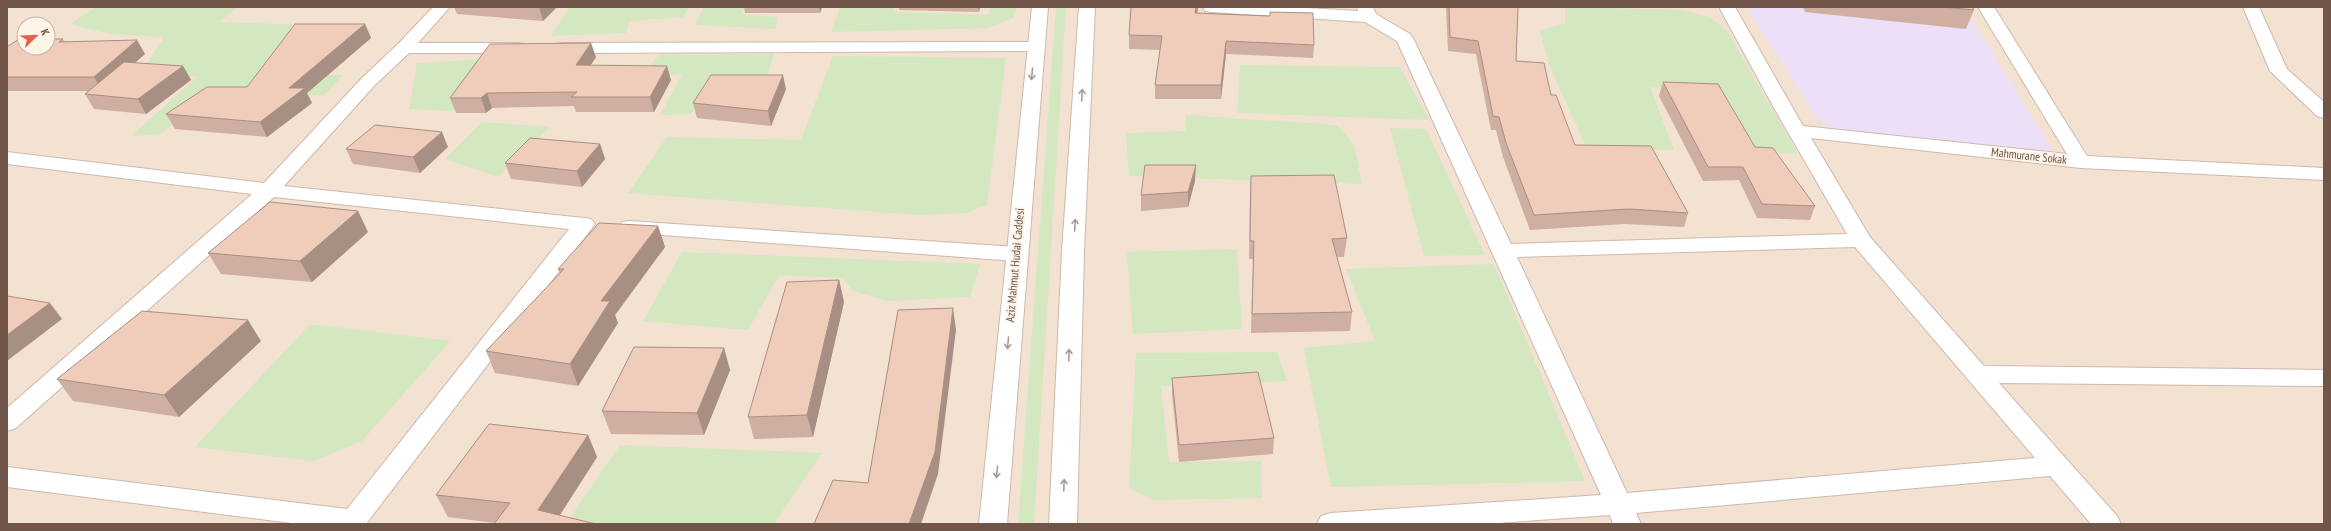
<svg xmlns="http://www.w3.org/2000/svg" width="2331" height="531" font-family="'PT Sans Narrow',sans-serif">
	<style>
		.residential { fill: #f3e1d1; fill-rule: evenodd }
		.education { fill: #eddff7 }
		.green { fill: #d3e8c1 }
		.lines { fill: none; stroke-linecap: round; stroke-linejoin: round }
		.street-casing { stroke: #ceb9ac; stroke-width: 2 }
		.secondary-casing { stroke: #d1b8a9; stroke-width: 2 }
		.street { fill: #fff; fill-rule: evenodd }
		.secondary { fill: #fff; fill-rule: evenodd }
		.wall { fill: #ceafa1 }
		.shaded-wall { fill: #a88f83 }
		.building { fill: #f0ccbb; stroke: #a88f83 }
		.oneway { stroke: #aa9992 }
		.labels { text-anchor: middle; stroke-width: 3.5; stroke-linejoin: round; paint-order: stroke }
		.street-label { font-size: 12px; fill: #725549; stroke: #fef4e8 }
	</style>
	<rect width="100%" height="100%" fill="#fbf0e2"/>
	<path class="residential" d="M 7,7 L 2324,7 L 2324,524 L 7,524 ZM 24,24 L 48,24 L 48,48 L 24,48 Z"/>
	<polygon class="education" points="1747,7 1964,7 2055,154 1837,132 1817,119"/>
	<g class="green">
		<polygon points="96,7 238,7 219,22 305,25 256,74 343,75 324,95 206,97 161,134 131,136 197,77 142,71 164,37 109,34 70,24"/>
		<polygon points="570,7 689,7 683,17 629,21 626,33 551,36"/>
		<polygon points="704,7 745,7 742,14 777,17 776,29 695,25"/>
		<polygon points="840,7 894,7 894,12 988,15 991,7 1017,7 1014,18 988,28 831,32"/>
		<polygon points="1056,7 1066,7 1034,524 1018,524"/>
		<polygon points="1565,7 1683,10 1709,17 1727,31 1798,154 1752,151 1717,90 1650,87 1674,150 1587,149 1550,67 1540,31 1565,23"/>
		<polygon points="774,54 764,85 705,87 691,114 660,115 682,74 640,77 659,55"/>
		<polygon points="833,56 1006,58 987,205 966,213 919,215 628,193 667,137 801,140"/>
		<polygon points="486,59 452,111 409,109 417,63"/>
		<polygon points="1240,65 1400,67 1429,120 1237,113"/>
		<polygon points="1186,115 1337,125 1354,145 1362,184 1129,176 1126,133 1186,131"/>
		<polygon points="482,122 550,127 498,177 445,159"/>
		<polygon points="1390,128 1426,129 1485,255 1424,256"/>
		<polygon points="1237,249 1242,329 1133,334 1127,252"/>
		<polygon points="682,252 980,264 970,297 887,301 853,291 843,278 779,275 748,330 643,321"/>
		<polygon points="1494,264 1585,481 1331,487 1304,348 1375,341 1346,269"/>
		<polygon points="310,324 450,341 362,441 313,461 195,447"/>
		<polygon points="1277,352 1287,381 1161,386 1169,462 1261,461 1262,498 1153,500 1129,488 1136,353"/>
		<polygon points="620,445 822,453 774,524 566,524"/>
	</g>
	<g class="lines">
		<g class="street-casing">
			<g id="street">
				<polygon points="433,7 450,7 418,43 517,43 523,44 526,48 523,52 517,53 409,53 374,86 284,186 584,218 591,219 595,224 366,524 300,524 7,487 7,467 347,509 569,229 274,197 16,428 7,431 7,408 252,194 7,164 7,152 264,183 362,78 398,44"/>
				<path d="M 1203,7 L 1290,7 L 1358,11 L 1357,7 L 1373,7 L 1376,14 L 1410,34 L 1413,38 L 1511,244 L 1847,234 L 1774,108 L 1719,7 L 1735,7 L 1803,126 L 2067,154 L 1978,7 L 1994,7 L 2087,156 L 2324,168 L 2324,180 L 2081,168 L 1811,138 L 1870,237 L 1984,366 L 2324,370 L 2324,386 L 1999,383 L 2117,516 L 2121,524 L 2091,524 L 2050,476 L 1636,513 L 1641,524 L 1613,524 L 1610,515 L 1483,524 L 1317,524 L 1321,516 L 1331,513 L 1601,495 L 1397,41 L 1365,22 L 1211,12 L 1205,11 ZM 1855,247 L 2035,458 L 1627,493 L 1517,257 Z"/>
				<polygon points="2243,7 2259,7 2287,69 2324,102 2324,118 2317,116 2270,71"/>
				<polygon points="1035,42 1041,43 1044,47 1041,51 563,53 557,52 554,48 557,44 563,43"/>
				<polygon points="629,221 1016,247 1024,249 1027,254 1024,259 1016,261 622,232 618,227 622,222"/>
			</g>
		</g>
		<g class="secondary-casing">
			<g id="secondary">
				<polygon points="1032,7 1048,7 1007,524 979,524"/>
				<polygon points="1079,7 1095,7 1084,251 1077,524 1049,524 1062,251"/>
			</g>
		</g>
		<use href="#street" class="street"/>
		<use href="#secondary" class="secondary"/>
	</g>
	<g class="wall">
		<polygon points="454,7 557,7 543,21 457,14"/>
		<polygon points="744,7 822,7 820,13 745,13"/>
		<polygon points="899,7 980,7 979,12 899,10"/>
		<polygon points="1198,7 1197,13 1270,16 1270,12 1314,45 1313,58 1226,54 1221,99 1155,99 1155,85 1160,50 1129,49 1129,35"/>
		<polygon points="1446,7 1518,7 1516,61 1551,95 1575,145 1688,213 1684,227 1625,224 1530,230 1503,157 1496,130 1491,130 1476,54 1448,51"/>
		<polygon points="1803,7 1972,7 1974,10 1966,29 1805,12"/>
		<polygon points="365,24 371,38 307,93 312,103 267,137 175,129 166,114 247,87"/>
		<polygon points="63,39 64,41 145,54 135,63 183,66 191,80 146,114 94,109 85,94 88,91 7,91 7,47"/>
		<polygon points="596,57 590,66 671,80 654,112 576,112 574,106 492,108 486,113 456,113 450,98"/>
		<polygon points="1663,82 1755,147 1815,206 1810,220 1757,218 1739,180 1703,181 1659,96"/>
		<polygon points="786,89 771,126 697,118 693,103"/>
		<polygon points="600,144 605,159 582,187 511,179 505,163"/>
		<polygon points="448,147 420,173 353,164 346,149"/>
		<polygon points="1251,176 1347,238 1344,257 1337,257 1352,312 1350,331 1251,333 1253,259 1249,259 1250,194"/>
		<polygon points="1195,181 1188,207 1141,211 1141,195"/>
		<polygon points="658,226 665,247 615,315 618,323 578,386 495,373 486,351 560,274 558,269"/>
		<polygon points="368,232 312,282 221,274 208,253"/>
		<polygon points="839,280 844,302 813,437 754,439 748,417"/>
		<polygon points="261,341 179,417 73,401 57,379"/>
		<polygon points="724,348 730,370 704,435 611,434 602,411"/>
		<polygon points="1172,378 1274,438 1273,454 1179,462 1172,394"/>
		<polygon points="588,435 597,457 560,515 495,523 448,517 436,495"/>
	</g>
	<g class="shaded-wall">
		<polygon points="539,7 557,7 543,21"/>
		<polygon points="819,7 822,7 820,13"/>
		<polygon points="978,7 980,7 979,12"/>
		<polygon points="1196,7 1198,7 1195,27 1195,13"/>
		<polygon points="365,24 371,38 307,93 312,103 267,137 260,122 289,88"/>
		<polygon points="137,40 145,54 102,91 94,77"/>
		<polygon points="1226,41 1226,54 1221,99 1221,85"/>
		<polygon points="591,43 596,57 581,80 576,65"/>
		<polygon points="183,66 191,80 146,114 138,99"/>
		<polygon points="667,66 671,80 654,112 650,97"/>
		<polygon points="783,75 786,89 771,126 768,111"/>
		<polygon points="487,93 492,108 486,113 481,98"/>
		<polygon points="442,132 448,147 420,173 413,157"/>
		<polygon points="600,144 605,159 582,187 577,171"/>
		<polygon points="1196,165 1195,181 1188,207 1188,192"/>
		<polygon points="358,211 368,232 312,282 300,261"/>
		<polygon points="658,226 665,247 615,315 618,323 578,386 570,364 601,301"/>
		<polygon points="839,280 844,302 813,437 807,415"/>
		<polygon points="50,303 62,319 7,361 7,335"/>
		<polygon points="953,308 956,330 938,474 921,524 909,524"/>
		<polygon points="248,320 261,341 179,417 164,395"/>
		<polygon points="724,348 730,370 704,435 697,413"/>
		<polygon points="588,435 597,457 554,524 538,510"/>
	</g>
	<g class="building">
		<polygon points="1131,7 1196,7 1195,13 1270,16 1270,12 1313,13 1314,45 1226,41 1221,85 1155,85 1162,36 1129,35"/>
		<polygon points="1449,7 1518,7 1516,61 1544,63 1551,95 1556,95 1575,145 1651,146 1688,213 1629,209 1534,215 1506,143 1499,117 1493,116 1478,41 1450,37"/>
		<polygon points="1943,7 1972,7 1974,10"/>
		<polygon points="295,24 365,24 289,88 305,88 260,122 166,114 207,87 247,87"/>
		<polygon points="19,39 24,39 24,48 48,48 48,39 63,39 59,42 137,40 94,77 7,77 7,47"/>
		<polygon points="591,43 576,65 667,66 650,97 571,97 577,92 487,93 481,98 450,98 490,44"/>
		<polygon points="124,62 183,66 138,99 85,94"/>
		<polygon points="711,75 783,75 768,111 693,103"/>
		<polygon points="1663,82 1718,84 1755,147 1773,148 1815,206 1762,204 1743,167 1708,167"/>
		<polygon points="375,125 442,132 413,157 346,149"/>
		<polygon points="530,138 600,144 577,171 505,163"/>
		<polygon points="1145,165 1196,165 1188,192 1141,195"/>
		<polygon points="1334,175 1347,238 1332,239 1352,312 1252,314 1254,241 1250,241 1251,176"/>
		<polygon points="270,202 358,211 300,261 208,253"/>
		<polygon points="599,223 658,226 601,301 610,301 570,364 486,351 564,269 558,269"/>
		<polygon points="839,280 807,415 748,417 787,282"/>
		<polygon points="7,296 50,303 7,335"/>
		<polygon points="953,308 935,452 909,524 814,524 833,480 868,483 898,310"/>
		<polygon points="142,311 248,320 164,395 57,379"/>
		<polygon points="634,347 724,348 697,413 602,411"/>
		<polygon points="1258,372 1274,438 1179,445 1172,378"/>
		<polygon points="489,424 588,435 538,510 596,524 494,524 510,503 436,495"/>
	</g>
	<defs><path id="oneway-shaft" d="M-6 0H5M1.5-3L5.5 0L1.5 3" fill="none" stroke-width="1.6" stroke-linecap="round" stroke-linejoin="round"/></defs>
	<g class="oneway">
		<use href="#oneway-shaft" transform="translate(1032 74) rotate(95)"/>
		<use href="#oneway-shaft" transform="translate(1082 95) rotate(-87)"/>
		<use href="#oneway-shaft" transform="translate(1075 225) rotate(-87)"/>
		<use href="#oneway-shaft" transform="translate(1008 343) rotate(95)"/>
		<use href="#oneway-shaft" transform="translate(1069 355) rotate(-88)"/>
		<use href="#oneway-shaft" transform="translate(997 472) rotate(95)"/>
		<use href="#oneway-shaft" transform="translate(1064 485) rotate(-88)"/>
	</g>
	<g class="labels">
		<g class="street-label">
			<text transform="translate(2029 156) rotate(6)" y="4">Mahmurane Sokak</text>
			<text transform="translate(1015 265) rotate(-85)" y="4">Aziz Mahmut Hudai Caddesi</text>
		</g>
	</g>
	<rect width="2331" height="531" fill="none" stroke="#725549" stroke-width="16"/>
	<g transform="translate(36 36) rotate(67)"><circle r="19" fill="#fef4e8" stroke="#c6b4a8"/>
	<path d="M0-3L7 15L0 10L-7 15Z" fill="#e2624a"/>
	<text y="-6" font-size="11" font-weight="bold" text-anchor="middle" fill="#725549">K</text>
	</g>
</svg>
